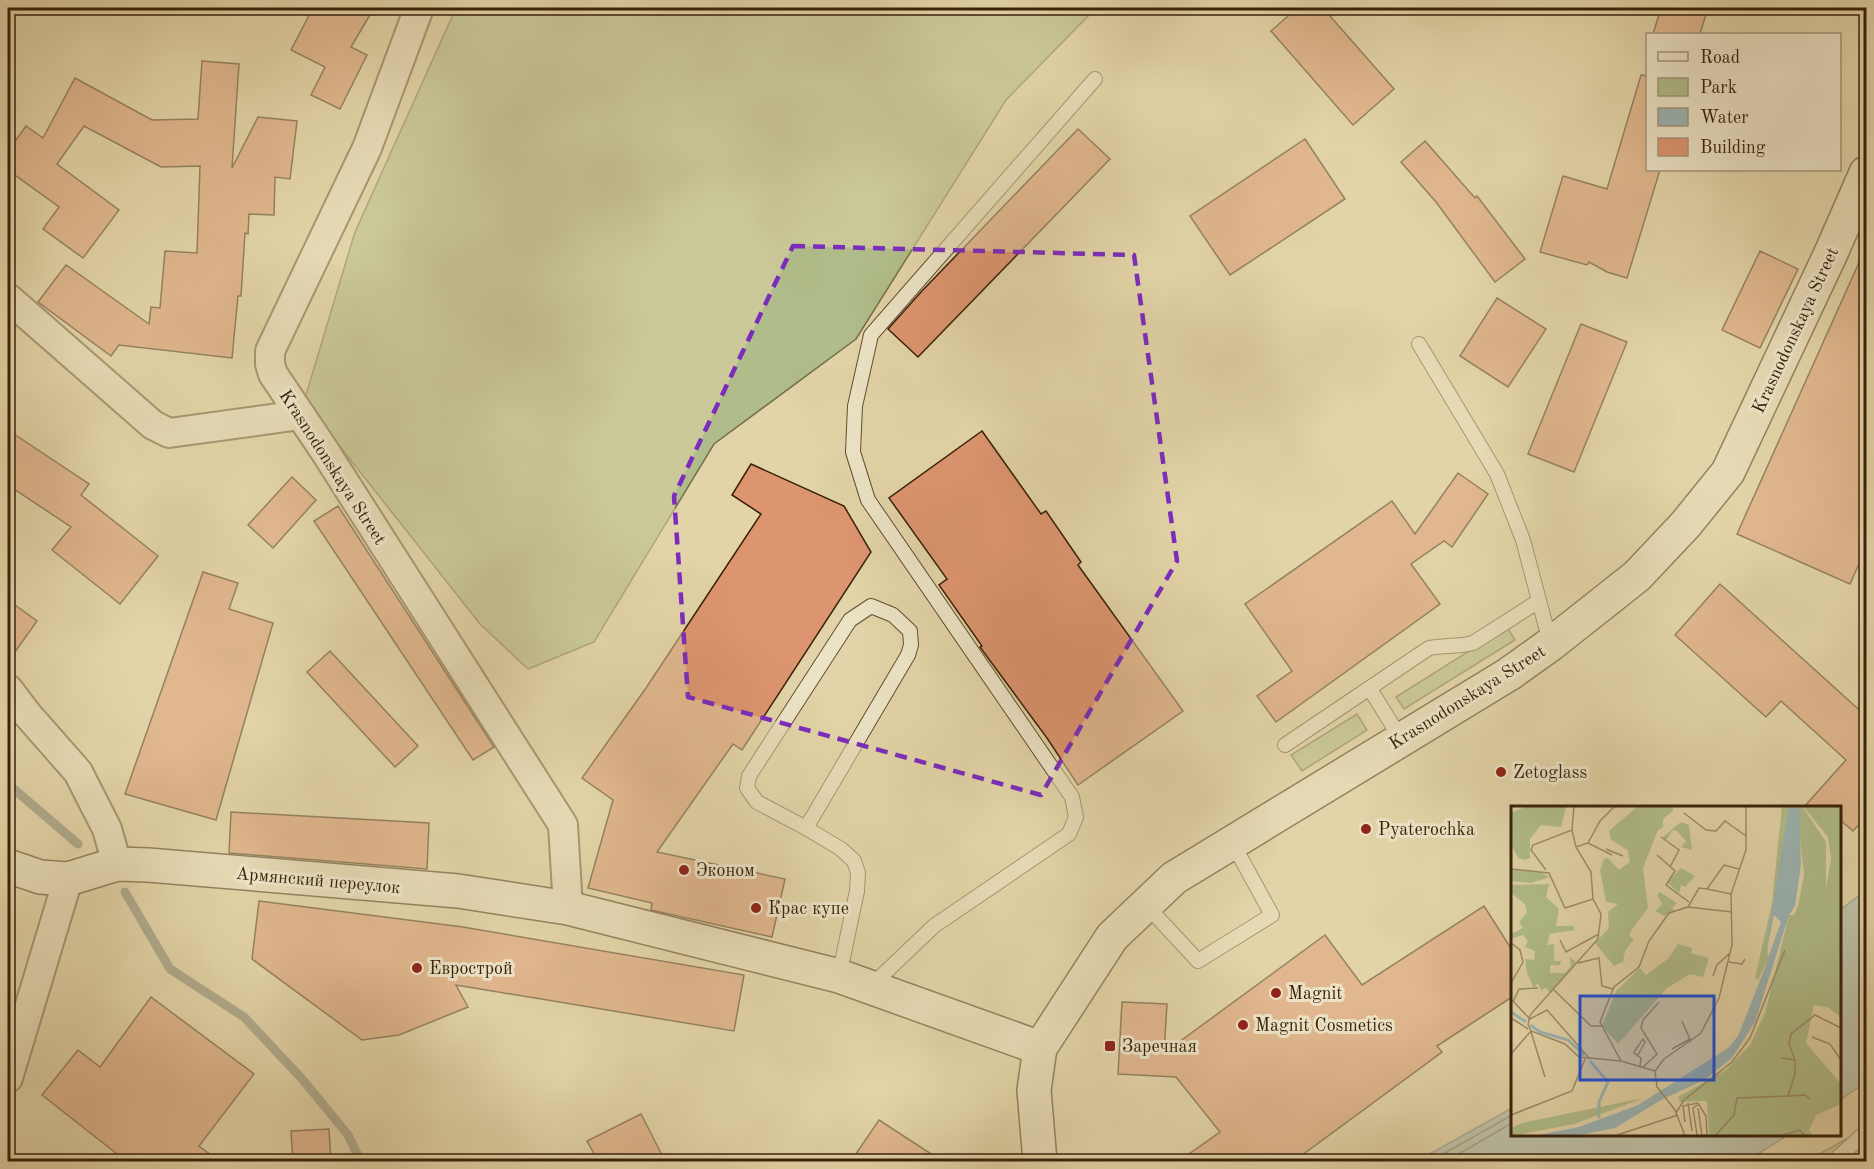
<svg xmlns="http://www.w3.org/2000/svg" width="1874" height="1169" font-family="'Old Standard TT',serif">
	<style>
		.green { fill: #b0bd8a; stroke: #746f49; stroke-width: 1.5 }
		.water { fill: #9cb5b5; stroke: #747a70; stroke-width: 1.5 }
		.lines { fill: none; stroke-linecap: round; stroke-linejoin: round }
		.shore { stroke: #6a6b5e; stroke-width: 1.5 }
		.stream { stroke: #747a70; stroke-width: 9 }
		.building { fill: #dd956f; stroke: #382108; stroke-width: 1.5 }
		.lane-casing { stroke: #624e30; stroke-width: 16 }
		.street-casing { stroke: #624e30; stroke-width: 32 }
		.secondary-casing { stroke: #382108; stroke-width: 36 }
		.lane { stroke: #ece3c6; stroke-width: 14 }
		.street { stroke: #ece3c6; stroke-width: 28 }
		.secondary { stroke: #ece3c6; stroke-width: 33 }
		.marked { fill: none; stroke: #7b2cbf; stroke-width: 4.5; stroke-dasharray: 12 8; stroke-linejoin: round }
		.poi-dot { fill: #8f2418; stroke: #ece3c6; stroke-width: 2 }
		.labels { text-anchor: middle; stroke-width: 6; stroke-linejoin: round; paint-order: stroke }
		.street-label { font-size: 18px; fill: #382108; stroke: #ece3c6 }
		.poi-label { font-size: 18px; fill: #382108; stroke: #ece3c6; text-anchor: start }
		.inset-river { fill: none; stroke: #9cb5b5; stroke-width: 3 }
		.inset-road { fill: none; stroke: #9e8c68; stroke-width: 1.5 }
		.view { fill: #1d4ed8; fill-opacity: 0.15; stroke: #1d4ed8; stroke-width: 3 }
		.inset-edge { fill: none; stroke: #382108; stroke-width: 3 }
	</style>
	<rect width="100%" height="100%" fill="#e2d4a8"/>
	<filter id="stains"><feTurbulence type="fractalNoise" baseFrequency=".00333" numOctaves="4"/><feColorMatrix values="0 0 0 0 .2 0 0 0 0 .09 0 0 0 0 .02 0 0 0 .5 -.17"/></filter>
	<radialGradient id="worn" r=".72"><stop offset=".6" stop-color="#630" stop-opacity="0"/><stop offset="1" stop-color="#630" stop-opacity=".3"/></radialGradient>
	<g class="green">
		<polygon points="456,8 1096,8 1006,100 856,339 714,444 594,642 528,669 480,624 331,435 300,415 355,232"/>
		<polygon points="1507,627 1515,640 1404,709 1396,697"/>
		<polygon points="1357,714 1367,730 1302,771 1291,755"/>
		<polygon points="1866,1128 1866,1161 1807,1161"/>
	</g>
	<g class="water">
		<polygon points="1866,890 1866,1082 1840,1100 1840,910"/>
		<polygon points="1512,1108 1512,1134 1788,1135 1747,1161 1417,1161"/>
	</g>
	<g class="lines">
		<g class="shore">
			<polyline points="1429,1162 1512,1115"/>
			<polyline points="1445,1162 1512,1123"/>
		</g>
		<g class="stream">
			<polyline points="8,784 78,844"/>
			<polyline points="125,892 170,969 244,1017 303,1080 348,1135 361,1162"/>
		</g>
	</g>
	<g class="building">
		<polygon points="313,8 374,8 351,47 367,55 340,109 311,95 325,67 291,50"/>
		<polygon points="1297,8 1323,8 1394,89 1353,125 1271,31"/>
		<polygon points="1661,8 1708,8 1700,34 1653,34"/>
		<polygon points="202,61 239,64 232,168 258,117 297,121 290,179 275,177 274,215 249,214 248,234 245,233 241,296 238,296 232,358 119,345 111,356 38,302 66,265 149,324 151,307 160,308 165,251 197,253 200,166 161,167 84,126 57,164 119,210 83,258 43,229 59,207 8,170 8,151 26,126 43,138 75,78 152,120 198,119"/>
		<polygon points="1641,75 1647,76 1647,170 1660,170 1627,278 1607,272 1589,262 1587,265 1540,252 1563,176 1607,189"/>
		<polygon points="1078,129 1110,159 918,357 888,329 921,292"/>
		<polygon points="1305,139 1345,199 1230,275 1190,216"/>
		<polygon points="1425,141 1475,198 1477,196 1525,259 1495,282 1436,202 1401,162"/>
		<polygon points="1866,247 1866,548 1850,584 1737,534"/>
		<polygon points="1760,251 1798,269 1760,348 1722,330"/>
		<polygon points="1497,298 1546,329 1508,387 1460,356"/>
		<polygon points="1581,324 1627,342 1574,472 1528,454"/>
		<polygon points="8,430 89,484 81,495 158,556 120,604 52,550 71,527 8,485"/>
		<polygon points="982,431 1041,514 1046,511 1081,562 1078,565 1183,711 1078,785 1047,738 980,647 982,646 939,585 947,579 889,498"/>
		<polygon points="751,464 844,506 871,552 742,750 733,744 657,852 785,879 772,937 651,910 652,903 588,888 613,800 582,778 646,688 761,514 732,495"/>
		<polygon points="1458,473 1488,494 1452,547 1444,541 1411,564 1440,604 1276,722 1257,696 1292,671 1245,604 1392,501 1415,534"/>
		<polygon points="292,477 316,500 273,548 248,525"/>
		<polygon points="338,506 494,747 473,760 314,521"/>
		<polygon points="203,572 238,583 229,609 273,623 216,820 125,794"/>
		<polygon points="1720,584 1866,716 1866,817 1853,831 1839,819 1839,807 1804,807 1846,760 1781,701 1766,717 1675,635"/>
		<polygon points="8,600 37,621 8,662"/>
		<polygon points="330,651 418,746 395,767 307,672"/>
		<polygon points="231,812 429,823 427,869 229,853"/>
		<polygon points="259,901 463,927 744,975 734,1031 456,985 468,1007 399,1035 362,1040 252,959"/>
		<polygon points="1484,906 1512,950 1512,997 1437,1046 1442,1052 1294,1161 1179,1161 1220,1132 1176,1077 1118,1074 1122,1002 1167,1004 1164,1053 1325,935 1362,985"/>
		<polygon points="151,997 254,1074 199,1146 219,1161 126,1161 42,1095 78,1050 100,1067"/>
		<polygon points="641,1114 665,1161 598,1161 587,1141"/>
		<polygon points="879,1120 942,1161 851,1161"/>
		<polygon points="329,1129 331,1161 293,1161 291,1131"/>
	</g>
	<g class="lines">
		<g class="lane-casing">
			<g id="lane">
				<polyline points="1419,344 1497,474 1523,540 1550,642"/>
				<polyline points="1370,689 1401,739"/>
				<path d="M 1285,745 L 1429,648 C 1444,645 1458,647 1473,643 L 1539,601"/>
				<polyline points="806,828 908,655 911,645 910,631 893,615 871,606 850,620 749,776 747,788 757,802 806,828 841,849 854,861 858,873 857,891 839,976"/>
				<polyline points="1146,905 1198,961 1272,915 1232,842"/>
				<polyline points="871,986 934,926 1069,834 1076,817 1072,797 868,500 853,452 855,406 871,335 1095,79"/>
				<polyline points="1833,1162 1866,1132"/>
			</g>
		</g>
		<g class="street-casing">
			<g id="street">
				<polyline points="419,8 367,148 270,351 270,364 273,374 324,450 563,825 568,908"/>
				<polyline points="8,298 153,425 169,433 300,415"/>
				<polyline points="8,689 27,714 78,772 107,829 117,864"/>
				<polyline points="8,1078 68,879"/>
			</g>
		</g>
		<g class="secondary-casing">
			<g id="secondary">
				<polyline points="8,866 40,877 68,879 117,864 148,865 458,891 568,908 839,976 1040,1048"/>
				<polyline points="1040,1162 1034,1090 1040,1048 1112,937 1174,878 1509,674 1551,644 1637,576 1686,524 1728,472 1831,253 1866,173"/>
			</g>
		</g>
		<use href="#lane" class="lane"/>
		<use href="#street" class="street"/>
		<use href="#secondary" class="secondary"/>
	</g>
	<path d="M0 0H1874V1169H0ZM 793,246 L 1134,255 L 1177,561 L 1041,795 L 688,697 L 674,496 Z" fill="#e2d4a8" fill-opacity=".55" fill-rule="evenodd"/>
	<path class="marked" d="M 793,246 L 1134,255 L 1177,561 L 1041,795 L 688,697 L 674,496 Z"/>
	<g class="poi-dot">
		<circle cx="1501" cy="772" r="6"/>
		<circle cx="1366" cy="829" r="6"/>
		<circle cx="684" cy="870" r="6"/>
		<circle cx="756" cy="908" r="6"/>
		<circle cx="417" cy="968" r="6"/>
		<circle cx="1276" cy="993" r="6"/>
		<circle cx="1243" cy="1025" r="6"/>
		<rect x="1104" y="1040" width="12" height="12" rx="3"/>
	</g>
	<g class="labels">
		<g class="street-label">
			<text transform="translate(1795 330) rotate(-65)" y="6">Krasnodonskaya Street</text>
			<text transform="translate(333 467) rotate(57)" y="6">Krasnodonskaya Street</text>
			<text transform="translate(1467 697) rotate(-32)" y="6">Krasnodonskaya Street</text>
			<text transform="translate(318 880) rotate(5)" y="6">Армянский переулок</text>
		</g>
		<g class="poi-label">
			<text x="1513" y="778">Zetoglass</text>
			<text x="1378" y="835">Pyaterochka</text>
			<text x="696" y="876">Эконом</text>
			<text x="768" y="914">Крас купе</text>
			<text x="429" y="974">Еврострой</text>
			<text x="1288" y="999">Magnit</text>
			<text x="1255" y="1031">Magnit Cosmetics</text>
			<text x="1122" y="1052">Заречная</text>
		</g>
	</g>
	<g transform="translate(1511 806)">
		<rect width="330" height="330" fill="#e2d4a8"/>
		<path d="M 16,0 L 55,0 L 50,21 L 30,19 L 19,33 L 19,52 L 14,54 L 7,52 L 0,38 L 0,7 ZM 127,0 L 162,0 L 162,5 L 152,13 L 152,21 L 147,24 L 132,62 L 137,102 L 120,125 L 118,130 L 123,133 L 114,145 L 112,156 L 103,160 L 84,137 L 98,122 L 97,106 L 107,98 L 95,96 L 89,64 L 93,53 L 97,52 L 108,64 L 119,56 L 117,44 L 100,34 L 98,25 ZM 271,0 L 278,0 L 266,89 L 256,136 L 257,154 L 247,174 L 244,172 L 261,97 ZM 291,0 L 315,36 L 315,83 L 320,52 L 317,31 L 292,0 L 330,0 L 330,212 L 318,202 L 303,199 L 295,237 L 330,278 L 330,298 L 305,309 L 298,325 L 303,330 L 198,330 L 196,295 L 169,296 L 167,291 L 215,264 L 239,239 L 254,207 L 278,109 L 283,109 L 287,100 L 293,69 L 287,13 L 287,1 ZM 170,16 L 178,19 L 181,44 L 170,41 L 175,35 L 166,25 L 162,24 L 155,34 L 152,31 ZM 170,62 L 184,70 L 174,81 L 170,79 L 168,87 L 156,76 ZM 0,64 L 27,65 L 39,71 L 20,77 L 0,75 ZM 38,78 L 35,91 L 48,103 L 45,120 L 62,120 L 64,124 L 39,128 L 36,139 L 43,138 L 43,155 L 50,155 L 49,159 L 39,159 L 39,167 L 54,167 L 60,160 L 59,151 L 65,156 L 40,187 L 35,182 L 30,184 L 27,177 L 23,182 L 16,167 L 14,153 L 23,154 L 24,145 L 14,141 L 17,135 L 12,129 L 0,133 L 0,128 L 12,122 L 8,116 L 16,106 L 14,98 L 0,87 L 0,79 ZM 149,86 L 166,97 L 161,102 L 164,105 L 154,110 L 144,105 L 151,98 L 146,89 ZM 167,138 L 181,142 L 180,147 L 198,152 L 192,171 L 179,168 L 156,182 L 107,238 L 91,220 L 105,185 L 129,162 L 135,169 L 158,152 ZM 133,292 L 63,318 L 0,330 L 0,322 L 11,317 Z" fill="#b0bd8a"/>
		<path d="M 278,0 L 288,0 L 290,59 L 284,100 L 278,109 L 244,216 L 221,252 L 193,274 L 150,294 L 104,322 L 64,330 L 22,330 L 68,321 L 127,299 L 217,242 L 227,230 L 257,154 L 256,136 ZM 263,109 L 270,116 L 257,152 L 256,143 Z" fill="#9cb5b5" fill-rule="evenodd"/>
		<path class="inset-river" d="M 0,206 L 15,216M 19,219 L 29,226 L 57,234 L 73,249M 79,255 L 97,276 L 88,296 L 88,312"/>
		<path class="inset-road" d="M 63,0 L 61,24 L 65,41 L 80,66 L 82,93M 173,7 L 195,24 L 205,25 L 214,15 L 235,30M 150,31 L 168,44 L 159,61M 77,37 L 101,49M 65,41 L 77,37 L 89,15 L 104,0M 95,43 L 112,50M 146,49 L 164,65 L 155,79 L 178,96M 0,63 L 38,67 L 54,102 L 82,93M 35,64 L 20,44 L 22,39 L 61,24M 196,83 L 220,88M 82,93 L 90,108 L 87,133 L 19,209 L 17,219 L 20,225 L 54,238 L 68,251 L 110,255 L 144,265M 177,101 L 221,106M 49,134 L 55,146 L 88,128M 0,137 L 9,144 L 12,156 L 0,177M 218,156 L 231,158 L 234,153M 67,157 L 88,152 L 91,180 L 102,183M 202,170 L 206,159 L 220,146M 43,184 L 80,220 L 91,220M 0,193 L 18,212M 2,196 L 8,183 L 27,182M 0,212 L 17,223M 17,214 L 36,204 L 78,252M 171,215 L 180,236M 20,226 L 34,271M 301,231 L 319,238 L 330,254M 161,243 L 179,233M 0,248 L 20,225M 127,249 L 134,236 L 132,233 L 123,246 L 123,247 L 130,252 L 129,260M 284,254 L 278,238 L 280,228 L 304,209 L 330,222M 110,255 L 89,216 L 103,181 L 128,161 L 138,135 L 158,107 L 177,101 L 188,82 L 196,83 L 213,59 L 228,63M 132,261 L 146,248 L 130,222 L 132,214 L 148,196M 277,290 L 294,289 L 299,293M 177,297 L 181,325M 187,302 L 191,330M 164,304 L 146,281 L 144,265 L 153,253 L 190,227 L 208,192 L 221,139 L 220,88 L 235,44 L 235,0M 164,304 L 174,330M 165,307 L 173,294 L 221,256 L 239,232 L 274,144M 0,309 L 61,285 L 74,253M 174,316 L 172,300 L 187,297 L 195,310 L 196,330M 186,329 L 182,302 L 188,298M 103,330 L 167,309M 204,330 L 223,309 L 226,292 L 277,290 L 284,268 L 284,254 L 270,252M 268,330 L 289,324 L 294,330"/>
		<path class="view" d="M 69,190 L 203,190 L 203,274 L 69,274 Z"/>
		<rect width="330" height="330" class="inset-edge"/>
	</g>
	<rect width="1874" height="1169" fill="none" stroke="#e2d4a8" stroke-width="30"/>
	<rect x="9" y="9" width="1856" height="1151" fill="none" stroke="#382108" stroke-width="3"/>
	<rect x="15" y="15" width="1844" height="1139" fill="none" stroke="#382108" stroke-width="1.5"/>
	<rect x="1646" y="33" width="195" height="138" fill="#ece3c6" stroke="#a4957a" stroke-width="1.5"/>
	<rect x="1658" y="52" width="30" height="9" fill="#ece3c6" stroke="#a4957a" stroke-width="1.5"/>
	<text x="1700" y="63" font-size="18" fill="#382108">Road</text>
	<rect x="1658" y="78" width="30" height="18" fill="#b0bd8a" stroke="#a4957a" stroke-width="1.5"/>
	<text x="1700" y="93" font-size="18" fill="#382108">Park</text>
	<rect x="1658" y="108" width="30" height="18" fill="#9cb5b5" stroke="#a4957a" stroke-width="1.5"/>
	<text x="1700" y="123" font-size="18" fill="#382108">Water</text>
	<rect x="1658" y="138" width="30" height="18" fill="#dd956f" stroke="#a4957a" stroke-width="1.5"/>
	<text x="1700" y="153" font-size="18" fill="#382108">Building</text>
	<rect width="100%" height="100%" filter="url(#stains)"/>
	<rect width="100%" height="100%" fill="url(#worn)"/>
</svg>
